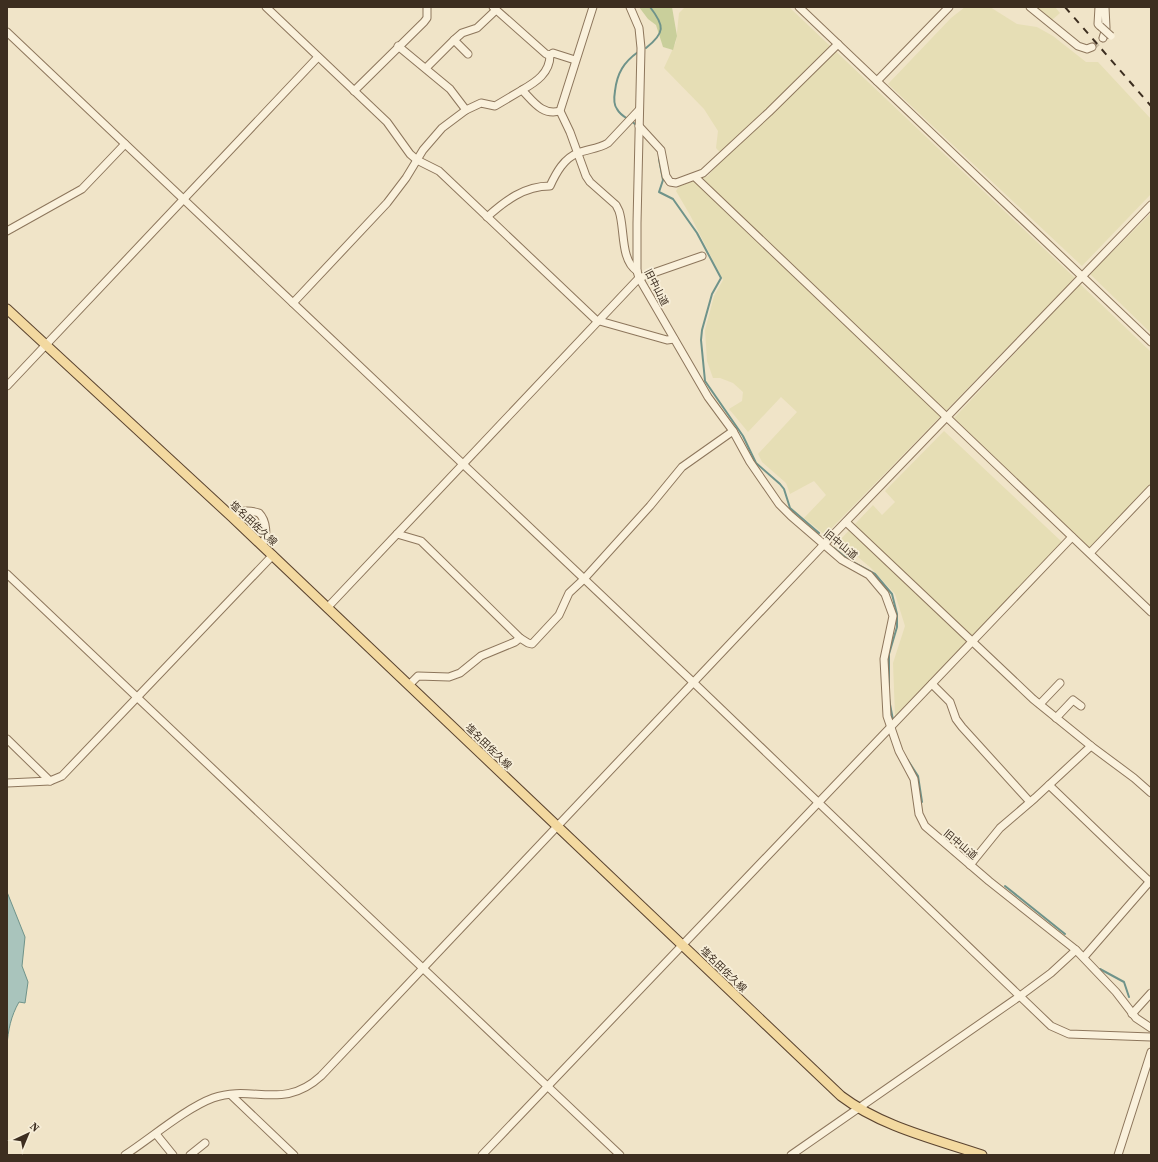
<svg xmlns="http://www.w3.org/2000/svg" width="1158" height="1162" font-family="'Source Serif 4','Noto Sans JP',serif">
	<style>
		.farmland { fill: #e6deb5 }
		.green { fill: #c9cf9b }
		.water { fill: #a9c4bc; stroke: #6f938a }
		.lines { fill: none; stroke-linecap: round; stroke-linejoin: round }
		.stream { stroke: #6f938a; stroke-width: 2 }
		.minor-tunnel { stroke: #ccc0a6; stroke-width: 7; stroke-dasharray: 7 3.5; stroke-linecap: butt }
		.minor-casing { stroke: #8d765c; stroke-width: 9 }
		.major-casing { stroke: #5b4430; stroke-width: 11 }
		.minor { stroke: #faf1dc; stroke-width: 7 }
		.major { stroke: #f3d9a0; stroke-width: 9 }
		.rail { stroke: #3d2e20; stroke-width: 2; stroke-dasharray: 7 7; stroke-linecap: butt }
		.minor-bridge-casing { stroke: #8d765c; stroke-width: 9; stroke-linecap: butt }
		.minor-bridge { stroke: #faf1dc; stroke-width: 7 }
		.labels { text-anchor: middle; stroke-width: 3.5; stroke-linejoin: round; paint-order: stroke }
		.street-label { font-size: 10px; fill: #3d2e20; stroke: #f7eed8 }
	</style>
	<rect width="100%" height="100%" fill="#f0e4c8"/>
	<g class="farmland">
		<polygon points="685,7 789,7 1075,278 825,535 804,518 826,495 814,481 790,494 786,483 762,462 758,454 797,412 781,397 748,432 729,409 742,401 743,392 733,383 720,378 713,378 707,361 705,330 714,296 723,280 690,215 676,191 679,186 708,176 724,157 716,148 718,131 704,109 664,68 676,42 679,13"/>
		<polygon points="965,7 990,7 1017,24 1037,27 1053,36 1086,62 1098,62 1151,119 1151,194 1082,266 888,84 951,18"/>
		<polygon points="1035,7 1055,7 1060,13 1051,21"/>
		<polygon points="1151,213 1151,333 1090,274"/>
		<polygon points="1080,284 1151,352 1151,486 1092,550 954,418"/>
		<polygon points="944,431 1062,542 895,716 893,663 905,626 895,594 871,568 839,541 873,505 882,515 895,502 885,491"/>
	</g>
	<polygon class="green" points="639,7 672,7 677,36 673,50 663,47 656,25 648,19"/>
	<path class="water" d="M 7,892 L 25,937 L 22,966 L 28,982 L 25,1003 L 19,1002 C 11,1016 8,1030 7,1046 Z"/>
	<g class="lines">
		<g class="stream">
			<path d="M 646,48 C 665,33 665,26 650,7"/>
			<path d="M 636,125 C 630,119 621,117 617,109 C 613,104 614,97 615,91 C 617,73 624,62 638,52"/>
			<polyline points="659,159 663,180 659,192 673,199 697,233 721,278 712,294 702,330 701,340 705,381 743,436 756,463 780,484 784,489 790,508 819,533"/>
			<polyline points="834,548 849,560 875,574 892,594 897,614 897,627 889,654 889,691"/>
			<polyline points="889,699 893,720"/>
			<polyline points="907,759 918,776 922,802"/>
			<polyline points="1005,886 1065,934"/>
			<polyline points="1100,969 1124,982 1129,997"/>
		</g>
		<polyline class="minor-tunnel" points="1092,47 1103,38"/>
		<g class="minor-casing">
			<g id="minor">
				<polyline points="266,7 387,122 410,154 417,160 439,171 596,320 667,340 674,339"/>
				<polyline points="493,7 546,54 550,55 553,53 575,60"/>
				<path d="M 593,7 L 560,111 L 570,132 L 586,176 L 590,182 L 616,205 L 619,211 C 625,228 620,260 637,271"/>
				<polyline points="630,7 639,28 641,48 637,223 637,271 639,278 708,397 733,431 750,462 779,504 791,516 842,560 869,575 885,594 893,616 884,659 887,716 899,751 914,779 919,814 925,826 989,881 1076,950 1116,992 1136,1018 1151,1028"/>
				<polyline points="799,7 1151,342"/>
				<polyline points="1030,7 1078,46 1087,49 1092,47"/>
				<polyline points="1099,7 1098,24 1100,26"/>
				<polyline points="7,32 694,683 1051,1026 1069,1034 1151,1037"/>
				<polyline points="1103,38 1106,28 1105,7"/>
				<polyline points="454,40 462,33 477,28 496,10"/>
				<polyline points="398,46 450,89 466,110"/>
				<polyline points="426,68 454,40 468,54"/>
				<polyline points="877,81 949,7"/>
				<path d="M 522,90 C 536,82 550,73 550,55"/>
				<polyline points="354,91 424,22 427,18 427,7"/>
				<polyline points="639,126 661,150 666,176 670,182 676,183 703,173 769,112 838,44"/>
				<polyline points="695,177 1151,612"/>
				<path d="M 487,217 C 505,201 524,186 550,186 C 556,173 564,158 578,153 C 588,149 598,149 608,143 L 639,110"/>
				<polyline points="7,231 82,189 125,144"/>
				<path d="M 293,303 L 387,203 L 406,178 L 423,150 L 442,128 L 466,110 L 481,103 L 495,106 L 522,90 C 533,101 542,116 560,111"/>
				<polyline points="7,386 318,57"/>
				<path d="M 232,517 C 239,510 249,510 259,513 C 266,520 269,537 261,545"/>
				<polyline points="846,522 1033,699 1091,746 1134,778 1151,793"/>
				<polyline points="397,534 421,541 520,638"/>
				<polyline points="1090,553 1151,489"/>
				<polyline points="7,574 620,1155"/>
				<polyline points="327,608 639,278 702,256"/>
				<polyline points="932,684 950,702 956,719 962,727 1030,802"/>
				<polyline points="409,685 418,676 449,677 460,673 481,656 515,642 520,638 528,643 532,644 559,615 569,593 584,579 650,506 682,467 733,431"/>
				<polyline points="1040,704 1060,683"/>
				<polyline points="1056,718 1073,700 1081,706"/>
				<polyline points="7,739 50,781"/>
				<polyline points="7,783 50,781 62,776 273,555"/>
				<polyline points="1049,785 1151,883"/>
				<polyline points="970,865 1000,828 1035,798 1091,746"/>
				<polyline points="1084,957 1151,880"/>
				<polyline points="1132,1014 1151,993"/>
				<polyline points="231,1095 294,1155"/>
				<polyline points="156,1134 173,1155"/>
				<path d="M 125,1155 C 151,1138 186,1108 213,1098 C 253,1084 283,1111 321,1076 L 830,538 L 1151,205"/>
				<polyline points="190,1155 205,1143"/>
				<polyline points="482,1155 1072,537"/>
				<polyline points="791,1155 1020,996 1051,973 1076,950"/>
				<polyline points="1118,1155 1151,1052"/>
			</g>
		</g>
		<g class="major-casing">
			<path id="major" d="M 7,309 L 232,517 L 841,1096 C 882,1127 935,1139 982,1155"/>
		</g>
		<use href="#minor" class="minor"/>
		<use href="#major" class="major"/>
		<polyline class="rail" points="1065,7 1151,106"/>
		<g class="minor-bridge-casing">
			<polyline id="minor-bridge" points="1100,26 1111,36"/>
		</g>
		<use href="#minor-bridge" class="minor-bridge"/>
	</g>
	<g class="labels">
		<g class="street-label">
			<text transform="translate(657 287) rotate(63)" y="4">旧中山道</text>
			<text transform="translate(254 523) rotate(43)" y="4">塩名田佐久線</text>
			<text transform="translate(841 544) rotate(39)" y="4">旧中山道</text>
			<text transform="translate(489 746) rotate(44)" y="4">塩名田佐久線</text>
			<text transform="translate(961 844) rotate(40)" y="4">旧中山道</text>
			<text transform="translate(724 969) rotate(44)" y="4">塩名田佐久線</text>
		</g>
	</g>
	<rect width="1158" height="1162" fill="none" stroke="#3d2e20" stroke-width="16"/>
	<g transform="translate(28 1134) rotate(44)" stroke="#f7eed8" stroke-width="3" paint-order="stroke">
	<path d="M0-3L7 15L0 10L-7 15Z" fill="#3d2e20"/>
	<text y="-6" font-size="11" font-weight="bold" text-anchor="middle" fill="#3d2e20">N</text>
	</g>
</svg>
